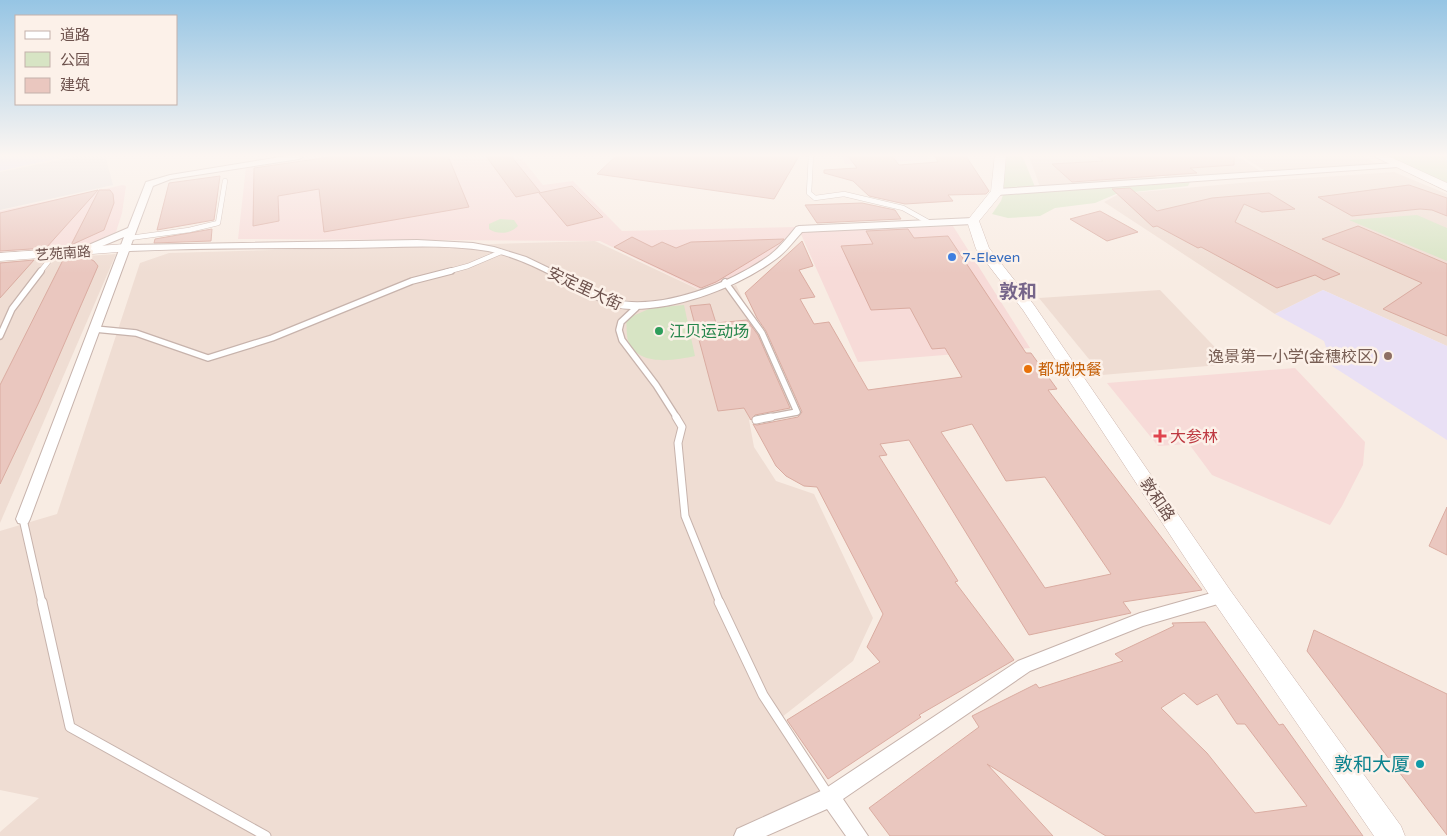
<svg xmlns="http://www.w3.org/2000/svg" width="1447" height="836" font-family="'Varela Round','Noto Sans SC',sans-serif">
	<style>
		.residential { fill: #efddd3 }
		.commercial { fill: #f7dbd8 }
		.industrial { fill: #e8e0dd }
		.education { fill: #e9e0f5 }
		.medical { fill: #f5d8e1 }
		.green { fill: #d7e4c4 }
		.building { fill: #eac7bf; stroke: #daaca1; fill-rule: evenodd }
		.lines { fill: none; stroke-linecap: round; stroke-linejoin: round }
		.lane-far3-casing { stroke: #c7b3ac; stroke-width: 5.5 }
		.lane-far2-casing { stroke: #c7b3ac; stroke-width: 8 }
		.lane-far1-casing { stroke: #c7b3ac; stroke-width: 9 }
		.lane-casing { stroke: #c7b3ac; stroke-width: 11 }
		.street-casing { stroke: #c7b3ac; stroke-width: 2 }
		.secondary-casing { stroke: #ccb4ac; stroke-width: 1 }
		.lane-far3 { stroke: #fff; stroke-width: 4.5 }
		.lane-far2 { stroke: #fff; stroke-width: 5.5 }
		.lane-far1 { stroke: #fff; stroke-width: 7 }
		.lane { stroke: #fff; stroke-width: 9 }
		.street { fill: #fff; fill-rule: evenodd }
		.secondary { fill: #fff; fill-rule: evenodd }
		.shop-dot { fill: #3f7fe0; stroke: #fcf1e9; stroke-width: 2 }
		.leisure-dot { fill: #2e9e5b; stroke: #fcf1e9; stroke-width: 2 }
		.education-dot { fill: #8d6e63; stroke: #fcf1e9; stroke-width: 2 }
		.food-dot { fill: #e8710a; stroke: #fcf1e9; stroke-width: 2 }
		.health-dot { fill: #e0444e; stroke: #fcf1e9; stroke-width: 2 }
		.culture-dot { fill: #0f9aa8; stroke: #fcf1e9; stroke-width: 2 }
		.labels { text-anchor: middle; stroke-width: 5; stroke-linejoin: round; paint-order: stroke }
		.far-street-label { font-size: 14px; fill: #6d524d; stroke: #fcf1e9 }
		.far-shop-label { font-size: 14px; fill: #366cbe; stroke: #fcf1e9; text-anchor: start }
		.street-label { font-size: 16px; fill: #6d524d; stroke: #fcf1e9 }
		.leisure-label { font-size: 16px; fill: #27864d; stroke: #fcf1e9; text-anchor: start }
		.education-label { font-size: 16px; fill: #785e54; stroke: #fcf1e9; text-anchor: end }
		.food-label { font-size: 16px; fill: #c56008; stroke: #fcf1e9; text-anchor: start }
		.health-label { font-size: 16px; fill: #be3a42; stroke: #fcf1e9; text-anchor: start }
		.quarter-label { font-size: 19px; font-weight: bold; fill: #76658a; stroke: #fcf1e9 }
		.near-culture-label { font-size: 19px; fill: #0d838f; stroke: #fcf1e9; text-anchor: end }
	</style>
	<rect width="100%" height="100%" fill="#f8ece3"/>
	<g class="residential">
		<polygon points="1130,155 1162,182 1040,187 1029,156"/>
		<polygon points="1236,155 1263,173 1168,179 1139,156"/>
		<polygon points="1362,155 1377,164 1267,172 1241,156"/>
		<polygon points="1394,172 1447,194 1447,346 1323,290 1275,314 1104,202 1119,194 1251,182"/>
		<polygon points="595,241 706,293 736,285 794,409 749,420 754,447 776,481 814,494 873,618 853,661 777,721 830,797 744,836 0,836 0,832 39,798 0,790 0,531 57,514 140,263 169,253"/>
		<polygon points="116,254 0,523 0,262"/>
		<polygon points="1160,290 1231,364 1102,375 1039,298"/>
	</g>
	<g class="commercial">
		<polygon points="319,155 519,155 543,185 573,181 622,231 797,227 793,234 764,261 703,291 600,241 238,239 246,167"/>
		<polygon points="123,185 126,186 122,213 116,232 98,241 84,245 0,252 0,211"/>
		<polygon points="953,226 1030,348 858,362 800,232"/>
		<polygon points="1295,368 1365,442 1363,465 1342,506 1330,525 1212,475 1189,444 1158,446 1107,383"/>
	</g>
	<polygon class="industrial" points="84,155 105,155 113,185 0,210 0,172"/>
	<g class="education">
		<polygon points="0,155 73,155 0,171"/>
		<polygon points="1323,290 1447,346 1447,440 1332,366 1324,341 1275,314"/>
	</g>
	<polygon class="medical" points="928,155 927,160 845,164 842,156"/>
	<g class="green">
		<polygon points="1004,155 1022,155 1035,187 1009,190 1003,188"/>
		<polygon points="1447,155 1447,182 1441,181 1388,156"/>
		<polygon points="1190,182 1188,186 1116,194 1095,203 1055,208 1040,216 1008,218 992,214 1001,201 1003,195"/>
		<polygon points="1417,215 1447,228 1447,261 1349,220"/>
		<path d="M 500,219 L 514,220 L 518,226 C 510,234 498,235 489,229 L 489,224 Z"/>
		<path d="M 684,305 L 695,356 C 676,360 640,367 629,343 C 626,337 627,326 626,319 L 651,308 Z"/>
	</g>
	<g class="building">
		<polygon points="337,156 448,156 469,207 324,232 319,189 278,196 279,221 253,226 254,168"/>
		<polygon points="486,156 511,156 540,192 516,197"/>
		<polygon points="616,156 799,156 774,199 597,174"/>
		<polygon points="848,156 892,156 899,165 938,162 935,156 966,156 989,191 986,194 948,195 953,201 905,204 869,196 853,181 824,173 824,170 857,168"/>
		<polygon points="1097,156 1234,156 1234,165 1190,168 1197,173 1072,182 1052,164 1103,161"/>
		<polygon points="220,176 214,220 157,230 169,183"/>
		<polygon points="1409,185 1447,198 1447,216 1432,210 1420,209 1352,216 1318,197"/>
		<polygon points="572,186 603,217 567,226 539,193"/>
		<polygon points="1130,188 1157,211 1212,198 1269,193 1295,209 1262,212 1244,204 1235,222 1340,274 1324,280 1315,275 1277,288 1201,247 1198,248 1157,226 1153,227 1112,189"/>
		<polygon points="98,190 46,248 0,251 0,213"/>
		<polygon points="99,190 110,190 113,194 114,203 104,230 71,245"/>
		<polygon points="862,203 895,210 901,219 817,223 805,205"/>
		<polygon points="1100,211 1138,232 1107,241 1070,219"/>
		<polygon points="1358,226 1447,264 1447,336 1383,309 1422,283 1322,239"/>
		<polygon points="212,229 211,241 154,243 155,239"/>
		<path d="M 908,229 L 914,238 L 948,236 L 1026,353 L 1031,353 L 1057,389 L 1048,390 L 1202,590 L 1123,602 L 1131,613 L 1029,635 L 909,440 L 880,444 L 887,455 L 879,456 L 958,581 L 955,582 L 1014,660 L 919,715 L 921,717 L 828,779 L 787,720 L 880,662 L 867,647 L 883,614 L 817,487 L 804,486 L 786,476 L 776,466 L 753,424 L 757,425 L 798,417 L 802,412 L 766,331 L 757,318 L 745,293 L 802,241 L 813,266 L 799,270 L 815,297 L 800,299 L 814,324 L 829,322 L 868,390 L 962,377 L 945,348 L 932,349 L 910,308 L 871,310 L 841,246 L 873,244 L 866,231 ZM 972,424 L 1006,481 L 1045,477 L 1111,574 L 1045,588 L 941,432 Z"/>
		<polygon points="632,237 652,247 662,242 676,248 691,242 784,239 780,243 716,282 701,288 614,247"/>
		<polygon points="84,256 94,261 98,266 39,402 0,484 0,385 64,258"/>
		<polygon points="34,260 0,298 0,263"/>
		<polygon points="710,304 716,323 747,320 758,335 790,408 755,415 751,420 744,408 718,411 690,306"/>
		<polygon points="1447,507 1447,555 1429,546"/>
		<path d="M 1205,622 L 1279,725 L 1283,724 L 1363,836 L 1106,836 L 987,764 L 1053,836 L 890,836 L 869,808 L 979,727 L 972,716 L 1036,684 L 1039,688 L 1123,661 L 1115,654 L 1174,626 L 1172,623 ZM 1184,693 L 1197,705 L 1217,694 L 1237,724 L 1245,724 L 1307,806 L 1255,813 L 1207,753 L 1161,708 Z"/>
		<polygon points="1314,630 1447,694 1447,835 1307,651"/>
	</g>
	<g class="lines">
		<g class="lane-far3-casing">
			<g id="lane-far3">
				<polyline points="811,155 809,193 815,198 844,194 903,208 930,223"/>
				<polyline points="130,238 189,230 218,223 225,181"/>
				<polyline points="40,272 48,262"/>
				<polyline points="446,272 468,266 501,252"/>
			</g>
		</g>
		<g class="lane-far2-casing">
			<g id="lane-far2">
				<polyline points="725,282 762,333 797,412 765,418"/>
				<polyline points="636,308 621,322 619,330 622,340 656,385 677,418"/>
				<polyline points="95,329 136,333 208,358 272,338 412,281 451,271"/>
				<polyline points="0,336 12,309 41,271"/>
			</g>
		</g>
		<g class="lane-far1-casing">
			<g id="lane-far1">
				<polyline points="676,417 682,427 678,443 685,516 720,603"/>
				<polyline points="756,420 771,417"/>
				<polyline points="23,519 42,603"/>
			</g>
		</g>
		<g class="lane-casing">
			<g id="lane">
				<polyline points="42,602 70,727 266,836"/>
				<polyline points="719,602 763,695 829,796"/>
			</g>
		</g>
		<g class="street-casing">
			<g id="street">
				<path d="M 293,155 L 303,157 L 299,159 L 171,179 L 153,186 L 131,245 L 417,240 L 473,243 L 494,247 L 526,257 L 615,300 C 663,310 731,283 770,255 C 780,247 788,237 796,227 L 799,226 L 973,218 L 977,221 L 973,224 L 802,232 C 794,241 786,252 776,259 C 739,287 677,310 631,309 C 609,309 590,296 572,286 C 546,272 518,257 488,251 C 439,243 390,248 341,248 C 270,248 199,248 129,251 L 30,519 L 28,523 L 23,524 L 18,523 L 16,519 L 124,237 L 83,254 L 77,254 L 77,250 L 128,228 L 146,182 L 170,175 Z"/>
				<polygon points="1395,163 1399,165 1398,167 997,195 993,192 997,189"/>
				<polygon points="1222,590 1228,591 1230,596 1228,601 1143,626 1030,671 843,799 868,836 846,836 827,809 766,836 734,836 737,829 823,790 1018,661 1140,613"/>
			</g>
		</g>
		<g class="secondary-casing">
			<g id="secondary">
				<polygon points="995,155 1006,155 1003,192 979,221 989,248 1034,305 1230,590 1401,826 1405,836 1374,836 1214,602 1023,310 976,249 967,221 991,191"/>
				<polygon points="1371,155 1386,155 1447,183 1447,191"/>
				<polygon points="126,244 131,245 133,248 131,251 0,261 0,253"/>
			</g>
		</g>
		<use href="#lane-far3" class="lane-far3"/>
		<use href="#lane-far2" class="lane-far2"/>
		<use href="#lane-far1" class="lane-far1"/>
		<use href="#lane" class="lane"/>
		<use href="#street" class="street"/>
		<use href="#secondary" class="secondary"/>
	</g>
	<linearGradient id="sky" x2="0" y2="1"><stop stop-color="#96c5e4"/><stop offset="0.57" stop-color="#fcf6f2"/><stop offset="1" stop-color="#fcf6f2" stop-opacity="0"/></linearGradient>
	<rect width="1447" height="273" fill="url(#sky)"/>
	<circle class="shop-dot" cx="952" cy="257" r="5"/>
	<circle class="leisure-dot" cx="659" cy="331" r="5"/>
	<circle class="education-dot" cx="1388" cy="356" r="5"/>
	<circle class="food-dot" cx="1028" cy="369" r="5"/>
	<path class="health-dot" d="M1157.5 428.5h5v5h5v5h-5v5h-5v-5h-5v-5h5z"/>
	<circle class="culture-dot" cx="1420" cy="764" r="5"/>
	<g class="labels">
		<g class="far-street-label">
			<text transform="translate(63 253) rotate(-4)" y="5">艺苑南路</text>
		</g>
		<g class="far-shop-label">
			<text x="962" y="262">7-Eleven</text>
		</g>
		<g class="street-label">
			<text transform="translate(585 288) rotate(25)" y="6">安定里大街</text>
			<text transform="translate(1158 499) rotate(56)" y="6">敦和路</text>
		</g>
		<g class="leisure-label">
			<text x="669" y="337">江贝运动场</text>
		</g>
		<g class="education-label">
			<text x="1378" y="362">逸景第一小学(金穗校区)</text>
		</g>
		<g class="food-label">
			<text x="1038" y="375">都城快餐</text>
		</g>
		<g class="health-label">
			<text x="1170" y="442">大参林</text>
		</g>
		<g class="quarter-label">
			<text x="1018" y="298">敦和</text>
		</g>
		<g class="near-culture-label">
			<text x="1410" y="771">敦和大厦</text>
		</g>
	</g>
	<rect x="15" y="15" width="162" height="90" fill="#fcf1e9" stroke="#c3b1ab"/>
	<rect x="25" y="31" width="25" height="8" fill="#ffffff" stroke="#c3b1ab"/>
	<text x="60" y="40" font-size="15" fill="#6d524d">道路</text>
	<rect x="25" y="52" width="25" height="15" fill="#d7e4c4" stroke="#c3b1ab"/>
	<text x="60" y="65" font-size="15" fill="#6d524d">公园</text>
	<rect x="25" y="78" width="25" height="15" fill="#eac7bf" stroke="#c3b1ab"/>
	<text x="60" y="90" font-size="15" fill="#6d524d">建筑</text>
</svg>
